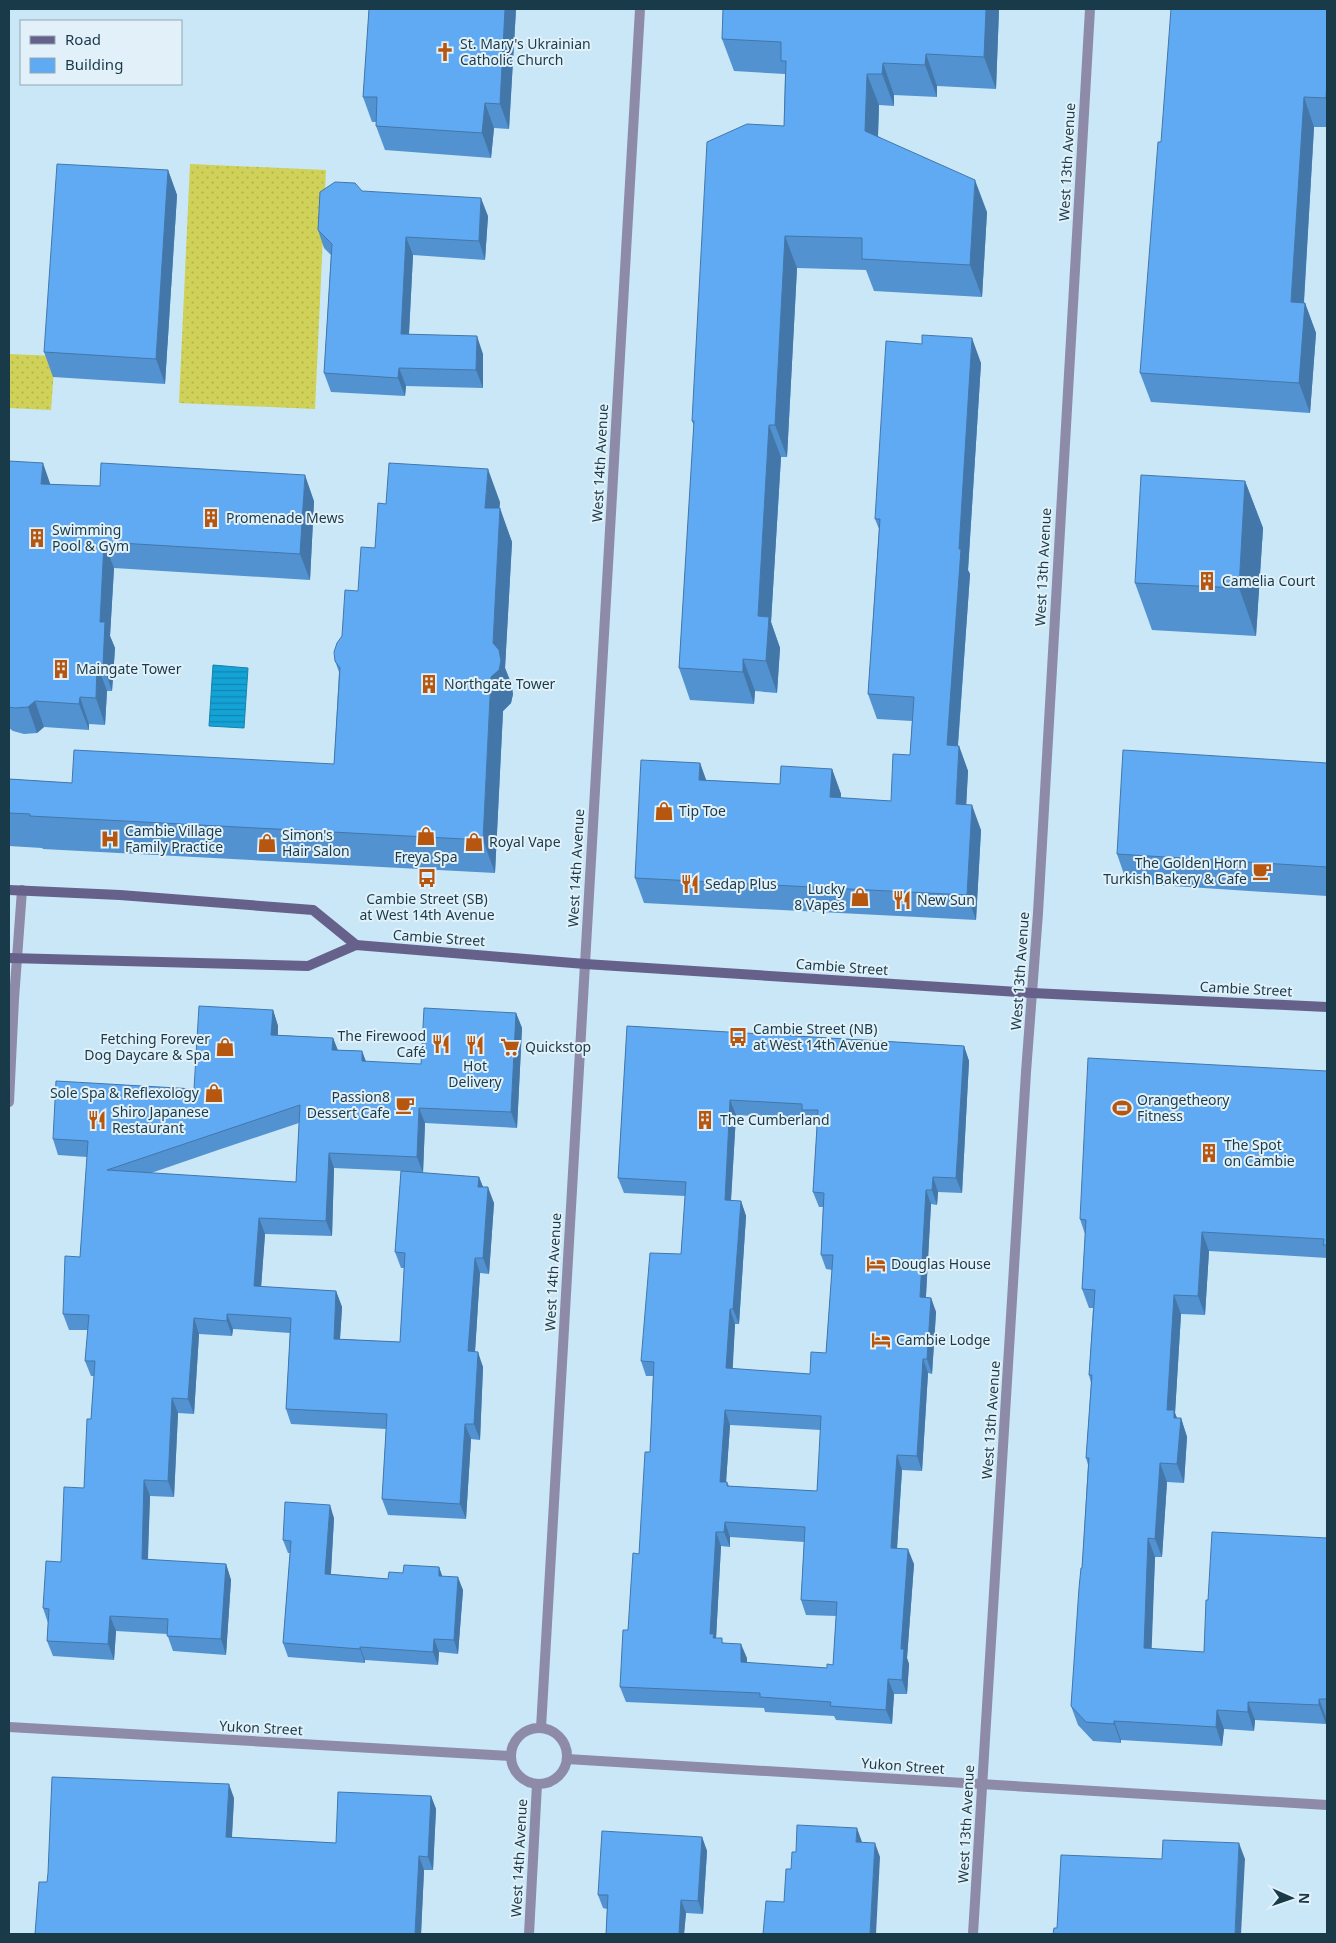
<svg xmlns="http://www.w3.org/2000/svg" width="1336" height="1943" font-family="'Noto Sans',sans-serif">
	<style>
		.grass { fill: url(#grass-dots) }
		.water { fill: url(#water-rules); stroke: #1584ac }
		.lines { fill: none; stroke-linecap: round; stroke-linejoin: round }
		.minor { stroke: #8e8ba8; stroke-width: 10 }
		.secondary { stroke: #66618a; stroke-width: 10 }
		.wall { fill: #5392d1; fill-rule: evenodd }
		.shaded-wall { fill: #4377aa }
		.building { fill: #60aaf3; stroke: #4377aa; fill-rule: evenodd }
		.labels { text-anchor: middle; stroke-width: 4; stroke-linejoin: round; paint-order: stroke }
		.poi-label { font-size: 14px; fill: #183a49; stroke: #e2f1f9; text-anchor: start }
		.street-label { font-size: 14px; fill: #183a49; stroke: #e2f1f9 }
	</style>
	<defs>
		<pattern id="grass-dots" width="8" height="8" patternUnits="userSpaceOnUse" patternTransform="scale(1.25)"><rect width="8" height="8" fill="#cfd158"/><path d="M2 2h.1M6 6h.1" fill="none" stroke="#b1b44e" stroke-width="1.8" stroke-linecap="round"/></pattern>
		<pattern id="water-rules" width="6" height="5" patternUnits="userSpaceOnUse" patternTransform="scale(1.25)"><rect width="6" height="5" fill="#14a3d6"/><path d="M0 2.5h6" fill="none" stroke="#1186b0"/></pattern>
	</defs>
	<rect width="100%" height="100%" fill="#c9e7f6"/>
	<g class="grass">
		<polygon points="190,164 326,170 315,409 179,403"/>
		<polygon points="9,354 55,356 51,410 9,408"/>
	</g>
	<polygon class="water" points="213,665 248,668 244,728 209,726"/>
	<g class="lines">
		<g class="minor">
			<polyline points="9,1102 14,999 22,890"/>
			<polyline points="9,1727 511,1756"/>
			<polyline points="541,1728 640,9"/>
			<circle cx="539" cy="1756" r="28"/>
			<polyline points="567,1759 1327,1805"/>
			<polyline points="529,1934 537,1784"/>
			<polyline points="973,1934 1026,1072 1038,913 1090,9"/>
		</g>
		<g class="secondary">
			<polyline points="9,890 120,895 313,910 356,945"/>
			<polyline points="9,958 308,966 356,945 585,964 1032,993 1327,1007"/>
		</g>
	</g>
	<g class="wall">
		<polygon points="369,9 516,9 509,129 494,128 491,158 385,150 376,126 376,122 372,122 363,97"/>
		<polygon points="723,9 999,9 996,89 937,86 937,97 894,95 894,106 879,105 878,136 987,212 982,297 874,291 866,270 797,268 787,457 781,457 771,622 780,648 777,693 755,691 754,704 690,700 679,668 694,426 692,421 784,126 785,74 734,71 722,39"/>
		<polygon points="1327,9 1327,127 1314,127 1304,303 1305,303 1316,333 1310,413 1151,402 1140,373 1161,142"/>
		<polygon points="168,170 177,195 165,384 53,377 44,352"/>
		<polygon points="362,191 488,216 485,260 413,255 409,334 483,354 483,388 406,386 405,396 331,392 324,373 331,255 324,248 318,230"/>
		<polygon points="922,344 981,363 968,570 970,574 958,746 959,746 968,771 966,805 981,830 976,920 644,903 635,878 700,763 706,780 780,784 832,769 841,794 841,798 891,801 910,755 912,721 877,719 868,694 879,529 875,519"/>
		<polygon points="9,461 50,484 314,501 310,580 114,568 110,636 115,648 112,691 107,691 105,725 89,724 89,730 44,727 37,733 24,734 13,731 9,728"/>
		<polygon points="1245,481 1263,528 1256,636 1152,630 1135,583"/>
		<polygon points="500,502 499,508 512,542 505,668 511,683 513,694 511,703 503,711 495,873 43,849 42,848 9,846 9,779 72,783 334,764 339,672 335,661 342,636 375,548 386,504"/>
		<polygon points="1327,763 1327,896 1127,883 1117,854"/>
		<path d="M 273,1010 L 278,1026 L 278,1035 L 333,1038 L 338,1050 L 362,1051 L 366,1062 L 421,1064 L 516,1013 L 522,1028 L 517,1128 L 425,1123 L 423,1173 L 479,1177 L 483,1187 L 494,1203 L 489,1274 L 480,1273 L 475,1352 L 483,1367 L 480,1440 L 471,1439 L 466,1519 L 388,1515 L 382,1499 L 386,1429 L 291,1424 L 286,1409 L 290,1333 L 233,1329 L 232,1336 L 199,1334 L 194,1414 L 178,1413 L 174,1497 L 150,1496 L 148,1560 L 226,1564 L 231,1580 L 226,1655 L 173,1651 L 167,1634 L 116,1631 L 114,1660 L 53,1656 L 47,1641 L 48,1623 L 43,1608 L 61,1562 L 84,1488 L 91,1419 L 94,1376 L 91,1376 L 85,1361 L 88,1330 L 69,1330 L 63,1314 L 80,1257 L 87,1157 L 58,1155 L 53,1139 L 194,1089 ZM 299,1123 L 296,1182 L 151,1173 L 218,1150 ZM 334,1168 L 401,1171 L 395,1252 L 401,1268 L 404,1268 L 400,1342 L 340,1339 L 342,1307 L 336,1291 L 261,1287 L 265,1234 L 332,1236 Z"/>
		<path d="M 627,1026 L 964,1046 L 969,1061 L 962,1193 L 938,1192 L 937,1205 L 931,1204 L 926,1297 L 931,1298 L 936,1312 L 932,1374 L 928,1373 L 922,1471 L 902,1470 L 897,1549 L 914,1564 L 907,1658 L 909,1664 L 907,1694 L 894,1694 L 892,1724 L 836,1720 L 834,1716 L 765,1712 L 764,1708 L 626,1702 L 620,1687 L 639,1554 L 650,1452 L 653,1376 L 646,1376 L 641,1361 L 681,1254 L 685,1196 L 624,1193 L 618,1178 ZM 736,1115 L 805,1119 L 807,1124 L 817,1125 L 813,1192 L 819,1207 L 823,1207 L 821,1255 L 826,1269 L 832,1270 L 826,1353 L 810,1374 L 732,1369 L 735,1324 L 739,1324 L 746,1216 L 741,1201 L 731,1201 ZM 730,1425 L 821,1430 L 817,1491 L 729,1486 L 727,1482 L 726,1482 ZM 730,1537 L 804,1542 L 801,1600 L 806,1615 L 836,1616 L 833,1665 L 827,1668 L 747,1663 L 747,1658 L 716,1638 L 721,1546 L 730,1547 Z"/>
		<polygon points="1327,1071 1327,1258 1209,1251 1205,1315 1181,1314 1175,1413 1177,1418 1181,1418 1187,1437 1184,1483 1167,1482 1162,1557 1155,1557 1151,1649 1204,1652 1208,1600 1327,1538 1327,1717 1326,1717 1326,1724 1255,1720 1254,1731 1224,1729 1222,1746 1121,1740 1121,1743 1093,1741 1078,1725 1071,1706 1082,1568 1088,1465 1086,1458 1091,1383 1089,1375 1093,1308 1089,1308 1082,1289 1085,1234 1080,1219"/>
		<polygon points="334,1518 331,1574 388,1579 403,1573 439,1567 442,1576 463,1590 458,1654 439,1652 438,1665 365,1660 365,1663 288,1657 283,1643 290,1553 288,1553 283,1540"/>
		<polygon points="431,1796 436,1809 433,1870 424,1870 421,1934 35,1934 47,1882 234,1798 232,1837 336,1843"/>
		<polygon points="702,1837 707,1851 703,1914 686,1913 684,1934 606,1934 607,1909 603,1908 598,1895"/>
	</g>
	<g class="shaded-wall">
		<polygon points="505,9 516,9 509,129 500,104"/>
		<polygon points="986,9 999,9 996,89 984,57"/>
		<polygon points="926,54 937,86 937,97 925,65"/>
		<polygon points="883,63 894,95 894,106 882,74"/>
		<polygon points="867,74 879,105 877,163 865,131"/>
		<polygon points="1304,97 1314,127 1302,332 1291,302"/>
		<polygon points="485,103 494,128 491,158 482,133"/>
		<polygon points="168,170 177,195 165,384 156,359"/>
		<polygon points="975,180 987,212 982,297 970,265"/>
		<polygon points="481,198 488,216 485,260 479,241"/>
		<polygon points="785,236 797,268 787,457 775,425"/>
		<polygon points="406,237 413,255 408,352 401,334"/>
		<polygon points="1305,303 1316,333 1310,413 1299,383"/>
		<polygon points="477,336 483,354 483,388 476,370"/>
		<polygon points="972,338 981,363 968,570 970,574 956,770 947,745"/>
		<polygon points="399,368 406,386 405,396 398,378"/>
		<polygon points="769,425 781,457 771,622 780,648 777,693 766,661 758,616"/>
		<polygon points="43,463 52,489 41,484"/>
		<polygon points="488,469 500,502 497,541 485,508"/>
		<polygon points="305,475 314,501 310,580 300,554"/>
		<polygon points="1245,481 1263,528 1256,636 1239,588"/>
		<polygon points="500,508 512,542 505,668 511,683 513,694 511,703 503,711 495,873 483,840"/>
		<polygon points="104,542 114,568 110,636 115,648 112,691 103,665 100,622"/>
		<polygon points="743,659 755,691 754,704 743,672"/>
		<polygon points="97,664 107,691 105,725 96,698"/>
		<polygon points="80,697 89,724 89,730 79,704"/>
		<polygon points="35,701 44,727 37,733 28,707"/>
		<polygon points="959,746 968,771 965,829 956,804"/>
		<polygon points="700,763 709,788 699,780"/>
		<polygon points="832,769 841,794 839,822 830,797"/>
		<polygon points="972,805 981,830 976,920 967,895"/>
		<polygon points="273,1010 278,1026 277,1051 271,1035"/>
		<polygon points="516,1013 522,1028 517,1128 511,1112"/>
		<polygon points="333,1038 339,1054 332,1050"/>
		<polygon points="964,1046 969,1061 962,1193 956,1178"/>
		<polygon points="362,1051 368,1067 362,1061"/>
		<polygon points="730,1100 736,1115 730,1215 725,1200"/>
		<polygon points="419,1108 425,1123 423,1173 417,1157"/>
		<polygon points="329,1153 334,1168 332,1236 326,1221"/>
		<polygon points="479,1177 485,1192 478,1187"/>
		<polygon points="933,1177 938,1192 937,1205 932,1190"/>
		<polygon points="488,1187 494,1203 489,1274 483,1258"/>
		<polygon points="926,1190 931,1204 925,1312 920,1297"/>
		<polygon points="741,1201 746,1216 739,1324 733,1309"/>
		<polygon points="259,1218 265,1234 260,1302 254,1286"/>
		<polygon points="1202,1232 1209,1251 1205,1315 1198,1296"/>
		<polygon points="475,1258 480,1273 474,1367 468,1351"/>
		<polygon points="336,1291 342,1307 339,1354 334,1339"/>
		<polygon points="1174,1295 1181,1314 1175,1413 1180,1426 1181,1418 1187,1437 1184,1483 1177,1464 1167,1410"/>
		<polygon points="931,1298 936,1312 932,1374 927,1359"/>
		<polygon points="730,1309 735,1324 732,1383 726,1368"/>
		<polygon points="227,1314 233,1329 232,1336 227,1321"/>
		<polygon points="194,1318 199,1334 194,1414 188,1399"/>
		<polygon points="478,1352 483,1367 480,1440 474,1424"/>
		<polygon points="923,1359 928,1373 922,1471 917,1456"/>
		<polygon points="172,1398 178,1413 174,1497 168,1481"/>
		<polygon points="725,1410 730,1425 725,1497 720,1482"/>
		<polygon points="465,1424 471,1439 466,1519 460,1504"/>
		<polygon points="897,1455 902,1470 896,1563 891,1548"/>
		<polygon points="1160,1463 1167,1482 1162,1557 1155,1539"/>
		<polygon points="144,1480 150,1496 147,1575 142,1559"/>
		<polygon points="330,1505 334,1518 330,1587 325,1574"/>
		<polygon points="725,1522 730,1537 730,1547 724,1532"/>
		<polygon points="716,1532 721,1546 716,1639 719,1653 710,1634"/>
		<polygon points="1148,1538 1155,1557 1151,1667 1144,1648"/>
		<polygon points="908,1549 914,1564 907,1658 909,1664 907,1694 902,1680 901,1649"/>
		<polygon points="226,1564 231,1580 226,1655 221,1639"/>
		<polygon points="439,1567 444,1581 439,1576"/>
		<polygon points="458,1577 463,1590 458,1654 454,1640"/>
		<polygon points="110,1616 116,1631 114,1660 108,1644"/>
		<polygon points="434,1639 439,1652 438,1665 433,1652"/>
		<polygon points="741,1644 747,1658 746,1677 741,1662"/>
		<polygon points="360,1647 365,1660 365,1663 360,1649"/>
		<polygon points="888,1679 894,1694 892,1724 886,1710"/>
		<polygon points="1319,1699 1326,1717 1326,1724 1319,1705"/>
		<polygon points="1248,1702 1255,1720 1254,1731 1248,1712"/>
		<polygon points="1217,1710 1224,1729 1222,1746 1216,1727"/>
		<polygon points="1114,1721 1121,1740 1121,1743 1114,1724"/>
		<polygon points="229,1784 234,1798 231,1851 226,1837"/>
		<polygon points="431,1796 436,1809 433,1870 428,1857"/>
		<polygon points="857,1828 862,1842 861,1856 856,1842"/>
		<polygon points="702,1837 707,1851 703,1914 698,1901"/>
		<polygon points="875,1843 880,1857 876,1934 870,1934"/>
		<polygon points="1239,1843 1245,1859 1241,1934 1235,1934"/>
		<polygon points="419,1856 424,1870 421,1934 415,1934"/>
		<polygon points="681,1900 686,1913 684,1934 679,1934"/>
	</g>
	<g class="building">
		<polygon points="369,9 505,9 500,104 485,103 482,133 376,126 377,97 363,97"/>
		<polygon points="723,9 986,9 984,57 926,54 925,65 883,63 882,74 867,74 865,131 975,180 970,265 862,259 862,238 785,236 775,425 769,425 758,616 769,617 766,661 743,659 743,672 679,668 694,421 692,421 707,142 747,124 784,126 786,61 781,61 781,42 722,39"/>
		<polygon points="1171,9 1327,9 1327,80 1326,98 1304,97 1291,302 1305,303 1299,383 1140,373 1158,142 1161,142"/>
		<polygon points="57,164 168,170 156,359 44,352"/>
		<polygon points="335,182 355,183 362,191 481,198 479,241 406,237 401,334 477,336 476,370 399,368 398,378 324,373 332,244 318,230 320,192"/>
		<polygon points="922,335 972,338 959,549 961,549 947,745 959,746 956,804 972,805 967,895 635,878 641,760 700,763 699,780 780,784 781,766 832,769 830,797 891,801 893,754 910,755 914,697 868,694 880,519 875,519 886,341 922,344"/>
		<polygon points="9,461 43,463 41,484 100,486 101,463 305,475 300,554 104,542 100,622 105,622 103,665 97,664 96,698 80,697 79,704 35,701 28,707 15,708 9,707"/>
		<polygon points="389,463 488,469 485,508 500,508 493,643 499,650 501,661 499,670 491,677 483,840 30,816 30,814 9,813 9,779 72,783 74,750 334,764 340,668 335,661 334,652 337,643 342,636 345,590 358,591 361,547 375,548 378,503 386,504"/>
		<polygon points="1141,475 1245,481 1239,588 1135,583"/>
		<polygon points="1123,750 1327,763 1327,867 1117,854"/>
		<path d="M 199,1006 L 273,1010 L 271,1035 L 333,1038 L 332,1050 L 362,1051 L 362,1061 L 421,1064 L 424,1008 L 516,1013 L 511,1112 L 419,1108 L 417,1157 L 329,1153 L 326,1221 L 259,1218 L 254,1286 L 336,1291 L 334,1339 L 400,1342 L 405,1253 L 395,1252 L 401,1171 L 479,1177 L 478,1187 L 488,1187 L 483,1258 L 475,1258 L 468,1351 L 478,1352 L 474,1424 L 465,1424 L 460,1504 L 382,1499 L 387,1414 L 286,1409 L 291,1318 L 227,1314 L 227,1321 L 194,1318 L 188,1399 L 172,1398 L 168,1481 L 144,1480 L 142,1559 L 226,1564 L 221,1639 L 167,1636 L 168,1619 L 110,1616 L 108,1644 L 47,1641 L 49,1609 L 43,1608 L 46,1561 L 61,1562 L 64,1487 L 84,1488 L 87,1419 L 91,1419 L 95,1361 L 85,1361 L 89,1315 L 63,1314 L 65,1256 L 80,1257 L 88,1141 L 53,1139 L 56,1081 L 194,1089 ZM 300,1105 L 296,1182 L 107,1170 Z"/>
		<path d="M 627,1026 L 964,1046 L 956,1178 L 933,1177 L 932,1190 L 926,1190 L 920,1297 L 931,1298 L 927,1359 L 923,1359 L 917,1456 L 897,1455 L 891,1548 L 908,1549 L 901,1649 L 904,1649 L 902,1680 L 888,1679 L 886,1710 L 830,1706 L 831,1702 L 760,1697 L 760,1693 L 620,1687 L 623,1630 L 628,1630 L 633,1553 L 639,1554 L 645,1452 L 650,1452 L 654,1362 L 641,1361 L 650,1253 L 681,1254 L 686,1182 L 618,1178 ZM 730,1100 L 802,1104 L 802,1110 L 818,1110 L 813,1192 L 824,1193 L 821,1255 L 833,1255 L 826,1353 L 811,1352 L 810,1374 L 726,1368 L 730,1309 L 733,1309 L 741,1201 L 725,1200 ZM 725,1410 L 821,1416 L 817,1491 L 727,1486 L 727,1482 L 720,1482 ZM 725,1522 L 805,1527 L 801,1600 L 837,1602 L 833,1665 L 827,1664 L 827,1668 L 741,1662 L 741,1644 L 722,1643 L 722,1638 L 713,1638 L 714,1634 L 710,1634 L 716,1532 L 724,1532 Z"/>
		<polygon points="1088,1058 1327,1071 1327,1245 1323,1245 1324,1239 1202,1232 1198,1296 1174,1295 1167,1410 1174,1410 1174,1418 1181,1418 1177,1464 1160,1463 1155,1539 1148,1538 1144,1648 1204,1652 1206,1600 1208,1600 1212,1532 1327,1538 1327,1699 1319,1699 1319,1705 1248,1702 1248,1712 1217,1710 1216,1727 1114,1721 1114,1724 1086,1722 1071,1706 1079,1588 1081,1568 1082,1568 1089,1458 1086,1458 1092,1375 1089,1375 1095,1290 1082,1289 1086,1220 1080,1219"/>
		<polygon points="285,1502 330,1505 325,1574 388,1579 389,1572 403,1573 404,1565 439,1567 439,1576 458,1577 454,1640 434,1639 433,1652 360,1647 360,1649 283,1643 291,1541 283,1540"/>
		<polygon points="52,1777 229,1784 226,1837 336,1843 338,1792 431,1796 428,1857 419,1856 415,1934 35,1934 39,1882 47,1882 48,1873"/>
		<polygon points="797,1825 857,1828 856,1842 875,1843 870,1934 763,1934 766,1901 784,1902 786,1869 791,1869 792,1852 796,1852"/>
		<polygon points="602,1831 702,1837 698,1901 681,1900 679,1934 606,1934 608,1895 598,1895"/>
		<polygon points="1163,1840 1239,1843 1235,1934 1053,1934 1054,1928 1057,1928 1061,1855 1162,1859"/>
	</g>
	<defs>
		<g id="church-bare" transform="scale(1.5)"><path d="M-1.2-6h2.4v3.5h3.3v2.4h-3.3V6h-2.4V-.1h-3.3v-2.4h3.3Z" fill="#b7570f" stroke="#e2f1f9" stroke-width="2.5" paint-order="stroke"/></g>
		<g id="building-bare" transform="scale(1.5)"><path d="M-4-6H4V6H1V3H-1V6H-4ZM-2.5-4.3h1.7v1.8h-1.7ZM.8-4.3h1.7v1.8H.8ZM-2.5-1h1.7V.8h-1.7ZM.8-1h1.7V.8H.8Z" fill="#b7570f" stroke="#e2f1f9" stroke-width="2.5" paint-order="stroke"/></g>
		<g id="shop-bare" transform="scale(1.5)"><path d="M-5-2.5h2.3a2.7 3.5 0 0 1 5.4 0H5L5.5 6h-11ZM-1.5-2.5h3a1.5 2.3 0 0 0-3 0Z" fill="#b7570f" stroke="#e2f1f9" stroke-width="2.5" paint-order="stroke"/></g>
		<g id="hospital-bare" transform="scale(1.5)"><path d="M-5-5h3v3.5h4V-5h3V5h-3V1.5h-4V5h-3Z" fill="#b7570f" stroke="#e2f1f9" stroke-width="2.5" paint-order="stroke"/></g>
		<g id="cafe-bare" transform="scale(1.5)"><path d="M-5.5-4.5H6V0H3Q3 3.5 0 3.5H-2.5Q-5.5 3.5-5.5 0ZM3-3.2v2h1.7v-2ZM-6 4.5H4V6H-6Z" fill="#b7570f" stroke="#e2f1f9" stroke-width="2.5" paint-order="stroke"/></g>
		<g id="bus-bare" transform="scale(1.5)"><path d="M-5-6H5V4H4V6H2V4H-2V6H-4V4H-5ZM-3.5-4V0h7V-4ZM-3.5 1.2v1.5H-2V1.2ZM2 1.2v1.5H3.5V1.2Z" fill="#b7570f" stroke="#e2f1f9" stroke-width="2.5" paint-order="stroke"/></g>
		<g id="restaurant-bare" transform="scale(1.5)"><path d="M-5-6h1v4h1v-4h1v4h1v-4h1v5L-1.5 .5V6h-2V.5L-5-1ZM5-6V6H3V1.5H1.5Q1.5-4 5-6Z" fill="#b7570f" stroke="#e2f1f9" stroke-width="2.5" paint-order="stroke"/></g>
		<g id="supermarket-bare" transform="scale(1.5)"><path d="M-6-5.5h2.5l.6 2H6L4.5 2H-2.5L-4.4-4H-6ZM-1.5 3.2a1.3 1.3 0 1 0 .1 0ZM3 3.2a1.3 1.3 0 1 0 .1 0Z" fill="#b7570f" stroke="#e2f1f9" stroke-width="2.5" paint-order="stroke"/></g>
		<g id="stadium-bare" transform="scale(1.5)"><path d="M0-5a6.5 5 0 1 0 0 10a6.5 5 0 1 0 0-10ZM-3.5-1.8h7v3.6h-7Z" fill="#b7570f" stroke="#e2f1f9" stroke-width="2.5" paint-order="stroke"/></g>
		<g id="hotel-bare" transform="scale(1.5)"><path d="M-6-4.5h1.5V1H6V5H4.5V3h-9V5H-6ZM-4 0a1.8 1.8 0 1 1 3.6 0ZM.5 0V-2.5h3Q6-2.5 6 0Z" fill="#b7570f" stroke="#e2f1f9" stroke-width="2.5" paint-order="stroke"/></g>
	</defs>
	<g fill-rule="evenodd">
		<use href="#church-bare" x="445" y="52"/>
		<use href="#building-bare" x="211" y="518"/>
		<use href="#building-bare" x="37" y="538"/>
		<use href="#building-bare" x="1207" y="581"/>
		<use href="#building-bare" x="61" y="669"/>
		<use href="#building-bare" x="429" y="684"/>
		<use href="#shop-bare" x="664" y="811"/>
		<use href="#shop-bare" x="426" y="836"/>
		<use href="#hospital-bare" x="110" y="839"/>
		<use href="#shop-bare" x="474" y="842"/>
		<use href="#shop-bare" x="267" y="843"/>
		<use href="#cafe-bare" x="1262" y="871"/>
		<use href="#bus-bare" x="427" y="878"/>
		<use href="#restaurant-bare" x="690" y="884"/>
		<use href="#shop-bare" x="860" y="897"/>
		<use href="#restaurant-bare" x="902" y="900"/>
		<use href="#bus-bare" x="738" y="1037"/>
		<use href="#restaurant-bare" x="441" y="1044"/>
		<use href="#restaurant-bare" x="475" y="1045"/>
		<use href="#shop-bare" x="225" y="1047"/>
		<use href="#supermarket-bare" x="510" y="1047"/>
		<use href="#shop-bare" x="214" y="1093"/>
		<use href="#cafe-bare" x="405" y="1105"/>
		<use href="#stadium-bare" x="1122" y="1108"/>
		<use href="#restaurant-bare" x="97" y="1120"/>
		<use href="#building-bare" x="705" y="1120"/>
		<use href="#building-bare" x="1209" y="1153"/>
		<use href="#hotel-bare" x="876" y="1264"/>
		<use href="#hotel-bare" x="881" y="1340"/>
	</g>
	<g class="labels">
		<g class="poi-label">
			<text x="460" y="49">St. Mary's Ukrainian<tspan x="460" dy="16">Catholic Church</tspan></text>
			<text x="226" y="523">Promenade Mews</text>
			<text x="52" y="535">Swimming<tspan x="52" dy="16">Pool &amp; Gym</tspan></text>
			<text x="1222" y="586">Camelia Court</text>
			<text x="76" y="674">Maingate Tower</text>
			<text x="444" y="689">Northgate Tower</text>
			<text x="679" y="816">Tip Toe</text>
			<text x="125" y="836">Cambie Village<tspan x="125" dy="16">Family Practice</tspan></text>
			<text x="282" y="840">Simon's<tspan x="282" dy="16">Hair Salon</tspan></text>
			<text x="489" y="847">Royal Vape</text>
			<text x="426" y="862" text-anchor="middle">Freya Spa</text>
			<text x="1247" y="868" text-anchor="end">The Golden Horn<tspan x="1247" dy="16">Turkish Bakery &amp; Cafe</tspan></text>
			<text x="705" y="889">Sedap Plus</text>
			<text x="845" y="894" text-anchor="end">Lucky<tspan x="845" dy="16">8 Vapes</tspan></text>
			<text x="427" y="904" text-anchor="middle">Cambie Street (SB)<tspan x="427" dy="16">at West 14th Avenue</tspan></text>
			<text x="917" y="905">New Sun</text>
			<text x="753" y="1034">Cambie Street (NB)<tspan x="753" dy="16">at West 14th Avenue</tspan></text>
			<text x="426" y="1041" text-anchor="end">The Firewood<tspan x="426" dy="16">Café</tspan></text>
			<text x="210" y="1044" text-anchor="end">Fetching Forever<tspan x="210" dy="16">Dog Daycare &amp; Spa</tspan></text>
			<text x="525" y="1052">Quickstop</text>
			<text x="475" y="1071" text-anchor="middle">Hot<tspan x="475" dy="16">Delivery</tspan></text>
			<text x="199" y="1098" text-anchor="end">Sole Spa &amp; Reflexology</text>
			<text x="390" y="1102" text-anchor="end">Passion8<tspan x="390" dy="16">Dessert Cafe</tspan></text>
			<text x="1137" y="1105">Orangetheory<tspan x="1137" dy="16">Fitness</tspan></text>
			<text x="112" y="1117">Shiro Japanese<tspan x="112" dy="16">Restaurant</tspan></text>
			<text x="720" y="1125">The Cumberland</text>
			<text x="1224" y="1150">The Spot<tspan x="1224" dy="16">on Cambie</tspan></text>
			<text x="891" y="1269">Douglas House</text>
			<text x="896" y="1345">Cambie Lodge</text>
		</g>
		<g class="street-label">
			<text transform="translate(1067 162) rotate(-87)" y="5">West 13th Avenue</text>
			<text transform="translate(600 463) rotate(-87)" y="5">West 14th Avenue</text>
			<text transform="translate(1043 567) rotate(-87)" y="5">West 13th Avenue</text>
			<text transform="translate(576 868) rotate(-87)" y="5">West 14th Avenue</text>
			<text transform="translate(439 938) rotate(4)" y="5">Cambie Street</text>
			<text transform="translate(842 967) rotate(4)" y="5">Cambie Street</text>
			<text transform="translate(1020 971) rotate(-86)" y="5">West 13th Avenue</text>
			<text transform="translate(1246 989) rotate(3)" y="5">Cambie Street</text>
			<text transform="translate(553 1272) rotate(-87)" y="5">West 14th Avenue</text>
			<text transform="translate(991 1420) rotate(-86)" y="5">West 13th Avenue</text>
			<text transform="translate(261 1728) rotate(3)" y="5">Yukon Street</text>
			<text transform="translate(903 1766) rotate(4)" y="5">Yukon Street</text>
			<text transform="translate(966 1824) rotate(-87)" y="5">West 13th Avenue</text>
			<text transform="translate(519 1858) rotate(-87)" y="5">West 14th Avenue</text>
		</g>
	</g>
	<rect width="1336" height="1943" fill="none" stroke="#183a49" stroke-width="20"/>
	<rect x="20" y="20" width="162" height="65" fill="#e2f1f9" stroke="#91a8b3"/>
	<rect x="30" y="36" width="25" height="8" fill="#66618a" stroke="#91a8b3"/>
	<text x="65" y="45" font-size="15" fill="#183a49">Road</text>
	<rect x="30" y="58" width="25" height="15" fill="#60aaf3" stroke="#91a8b3"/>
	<text x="65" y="70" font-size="15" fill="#183a49">Building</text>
	<g transform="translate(1291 1898) rotate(92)" stroke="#e2f1f9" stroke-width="4" paint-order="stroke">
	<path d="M0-4L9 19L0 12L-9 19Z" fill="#183a49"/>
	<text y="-8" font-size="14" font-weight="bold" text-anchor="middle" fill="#183a49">N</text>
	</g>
</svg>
